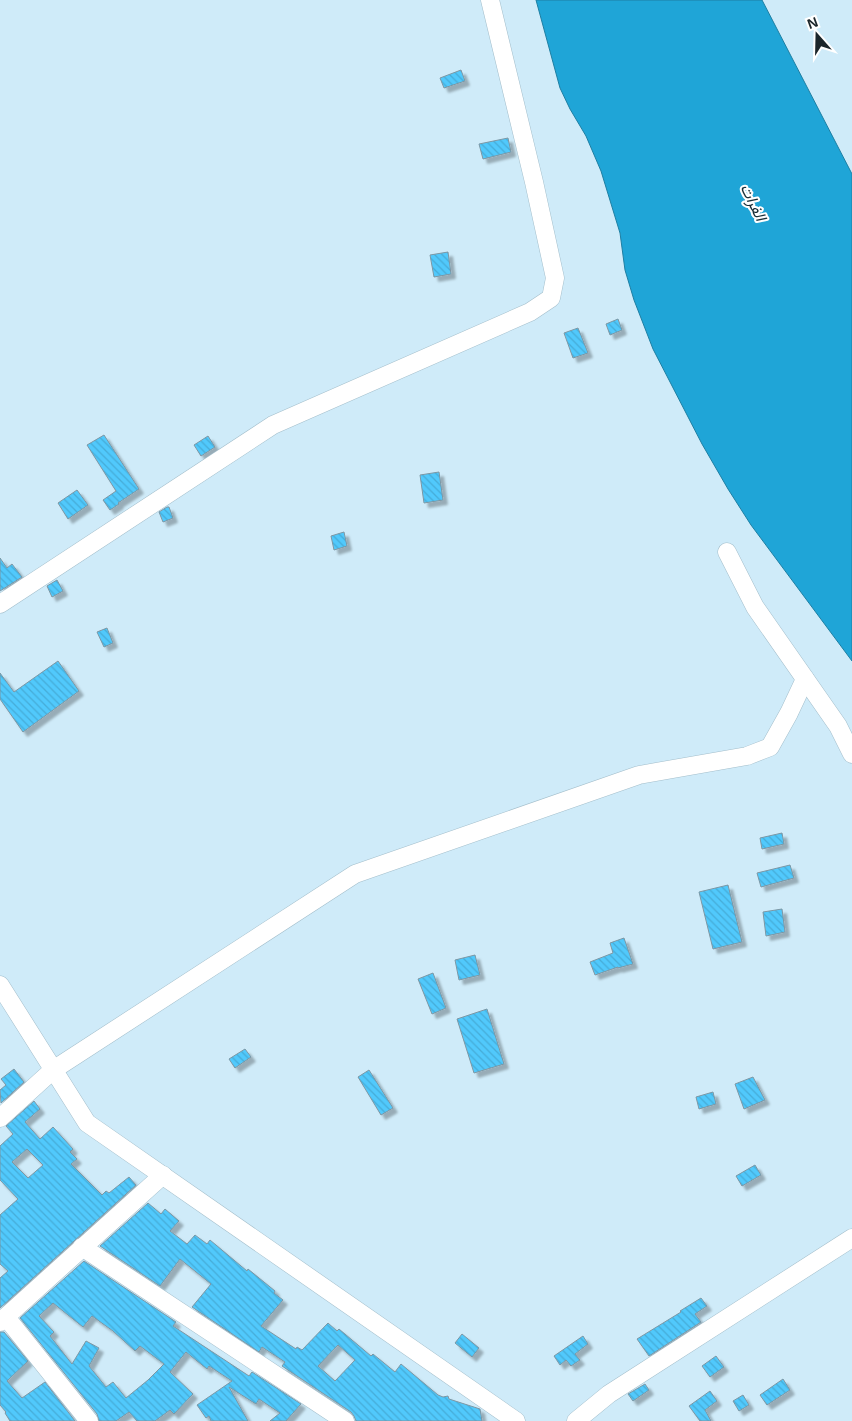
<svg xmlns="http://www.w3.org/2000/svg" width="852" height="1421" font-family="Helvetica,Vazirmatn,sans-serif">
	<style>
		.water { fill: #1fa5d7; stroke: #1e7fa3 }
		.building { fill: url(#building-back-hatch); stroke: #7d97a4; fill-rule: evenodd; filter: url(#shadow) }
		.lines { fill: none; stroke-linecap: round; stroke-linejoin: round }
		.minor-casing { stroke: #a3becb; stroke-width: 19 }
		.minor { stroke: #fff; stroke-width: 18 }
		.labels { text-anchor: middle; stroke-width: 4; stroke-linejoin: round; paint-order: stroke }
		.water-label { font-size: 16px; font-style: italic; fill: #192e37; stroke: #fff }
	</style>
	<defs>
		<pattern id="building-back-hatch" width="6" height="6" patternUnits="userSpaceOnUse" patternTransform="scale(1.25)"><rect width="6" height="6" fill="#51c9fc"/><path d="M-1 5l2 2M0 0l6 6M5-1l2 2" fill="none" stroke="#46acd8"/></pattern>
		<filter id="shadow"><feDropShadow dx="4.5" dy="4.5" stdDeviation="1" flood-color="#0004"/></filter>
	</defs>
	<rect width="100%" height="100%" fill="#cfebf9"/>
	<polygon class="water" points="536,0 762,0 852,174 852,661 751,525 728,489 702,444 653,349 634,300 625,270 620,233 601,171 586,136 570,109 560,88"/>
	<g class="building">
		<polygon points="461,70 465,81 444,88 440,78"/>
		<polygon points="508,138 511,152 483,159 479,144"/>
		<polygon points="448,252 451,274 434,277 430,255"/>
		<polygon points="618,319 622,330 610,335 606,324"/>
		<polygon points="578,328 588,353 573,358 564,333"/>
		<polygon points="104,435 139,489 118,503 119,504 110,510 103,500 116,491 87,445"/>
		<polygon points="208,436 215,447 201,456 194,445"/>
		<polygon points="439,472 443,500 424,503 420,475"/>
		<polygon points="77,490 88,505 68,519 58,503"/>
		<polygon points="167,507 169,507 173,518 163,522 159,512"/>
		<polygon points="344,532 347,546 334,550 331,536"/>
		<polygon points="0,558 7,568 12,564 22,577 0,591"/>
		<polygon points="57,580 63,591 52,597 47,586"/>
		<polygon points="107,628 113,643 104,647 97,632"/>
		<polygon points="58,661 79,691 23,732 0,699 0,673 14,692"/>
		<polygon points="782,833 784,844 762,849 760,838"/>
		<polygon points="790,865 794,878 761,887 757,873"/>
		<polygon points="728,885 742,942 713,949 699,892"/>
		<polygon points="782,909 785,932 766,936 763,912"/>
		<polygon points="624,938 633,964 618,968 618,967 595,975 590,962 613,953 610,943"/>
		<polygon points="475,955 480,975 459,980 455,960"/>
		<polygon points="433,973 446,1008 432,1014 418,979"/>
		<polygon points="487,1009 504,1064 474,1073 457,1019"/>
		<polygon points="245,1049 251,1057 235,1068 229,1059"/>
		<polygon points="14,1069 24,1082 1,1103 0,1090 6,1085 1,1079"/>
		<polygon points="369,1070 393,1108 381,1115 358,1077"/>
		<polygon points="753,1077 765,1100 744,1109 735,1084"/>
		<polygon points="713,1092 716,1104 699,1109 696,1097"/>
		<path d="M 34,1101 L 40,1109 L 25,1122 L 40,1139 L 53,1127 L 73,1149 L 70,1152 L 77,1159 L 71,1164 L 102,1195 L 106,1191 L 109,1193 L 129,1177 L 136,1185 L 0,1308 L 0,1278 L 8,1271 L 0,1264 L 0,1215 L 18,1199 L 0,1180 L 0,1146 L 13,1134 L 6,1126 ZM 27,1149 L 43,1165 L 28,1178 L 12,1162 Z"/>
		<polygon points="755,1165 761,1175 742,1186 736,1176"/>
		<path d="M 148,1203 L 161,1214 L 165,1209 L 179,1221 L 170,1231 L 187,1244 L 195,1235 L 207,1244 L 210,1240 L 247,1271 L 248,1269 L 275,1291 L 274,1293 L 283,1300 L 261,1326 L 296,1349 L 297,1347 L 302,1350 L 328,1323 L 337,1331 L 339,1329 L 371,1356 L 373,1354 L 395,1372 L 401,1364 L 438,1395 L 443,1397 L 448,1396 L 449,1399 L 480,1409 L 482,1421 L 356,1421 L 354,1416 L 351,1412 L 282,1366 L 285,1362 L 262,1347 L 259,1352 L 192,1307 L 211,1284 L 180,1259 L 160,1286 L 100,1246 ZM 338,1345 L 355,1360 L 335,1381 L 318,1366 Z"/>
		<path d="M 84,1261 L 176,1322 L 173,1326 L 249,1376 L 252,1372 L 301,1404 L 286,1421 L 270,1421 L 280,1413 L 259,1399 L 256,1404 L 229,1387 L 248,1421 L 211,1421 L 209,1416 L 206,1418 L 197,1405 L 232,1381 L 209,1366 L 207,1369 L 186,1352 L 170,1372 L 193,1394 L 174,1414 L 170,1410 L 155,1421 L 137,1421 L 129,1412 L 116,1421 L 99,1421 L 97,1414 L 20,1318 ZM 53,1303 L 83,1327 L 92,1316 L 113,1331 L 135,1351 L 140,1346 L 164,1364 L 148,1380 L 126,1398 L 113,1382 L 106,1387 L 89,1366 L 99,1348 L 86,1341 L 72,1364 L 50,1336 L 54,1332 L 39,1316 Z"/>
		<polygon points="701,1298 707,1306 695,1314 701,1322 649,1356 637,1339 681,1312 680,1311"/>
		<polygon points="0,1332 4,1332 28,1361 7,1381 22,1398 45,1382 75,1421 10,1421 5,1413 6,1412 0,1405"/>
		<polygon points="462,1334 479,1348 472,1357 455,1343"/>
		<polygon points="583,1336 588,1344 575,1354 580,1360 571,1366 566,1360 560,1365 554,1356"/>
		<polygon points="716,1356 724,1367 710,1377 702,1366"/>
		<polygon points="783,1379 790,1390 767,1405 760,1395"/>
		<polygon points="645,1384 649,1390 633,1401 628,1394"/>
		<polygon points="710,1391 717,1401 705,1410 711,1421 700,1421 689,1406"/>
		<polygon points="743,1395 749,1405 739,1411 733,1401"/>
	</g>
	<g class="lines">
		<g class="minor-casing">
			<g id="minor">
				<polyline points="727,552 755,607 838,726 852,754"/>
				<polyline points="0,604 273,425 530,312 551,298 555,278 534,182 490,0"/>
				<polyline points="0,985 87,1123 516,1421"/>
				<polyline points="0,1118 53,1070 355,874 639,775 747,756 770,747 789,713 805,679"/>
				<polyline points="82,1247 345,1421"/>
				<polyline points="6,1317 89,1421"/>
				<polyline points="0,1322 163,1175"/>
				<polyline points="576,1421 609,1394 852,1238"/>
			</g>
		</g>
		<use href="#minor" class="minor"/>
	</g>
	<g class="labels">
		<g class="water-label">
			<text transform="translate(754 202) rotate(64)" y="6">الفرات</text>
		</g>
	</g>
	<g transform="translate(817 35) rotate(340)" stroke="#ffffff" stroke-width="4" paint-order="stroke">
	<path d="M0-4L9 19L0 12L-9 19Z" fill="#1c262b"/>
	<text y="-8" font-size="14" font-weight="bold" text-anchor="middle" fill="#1c262b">N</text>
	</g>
</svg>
